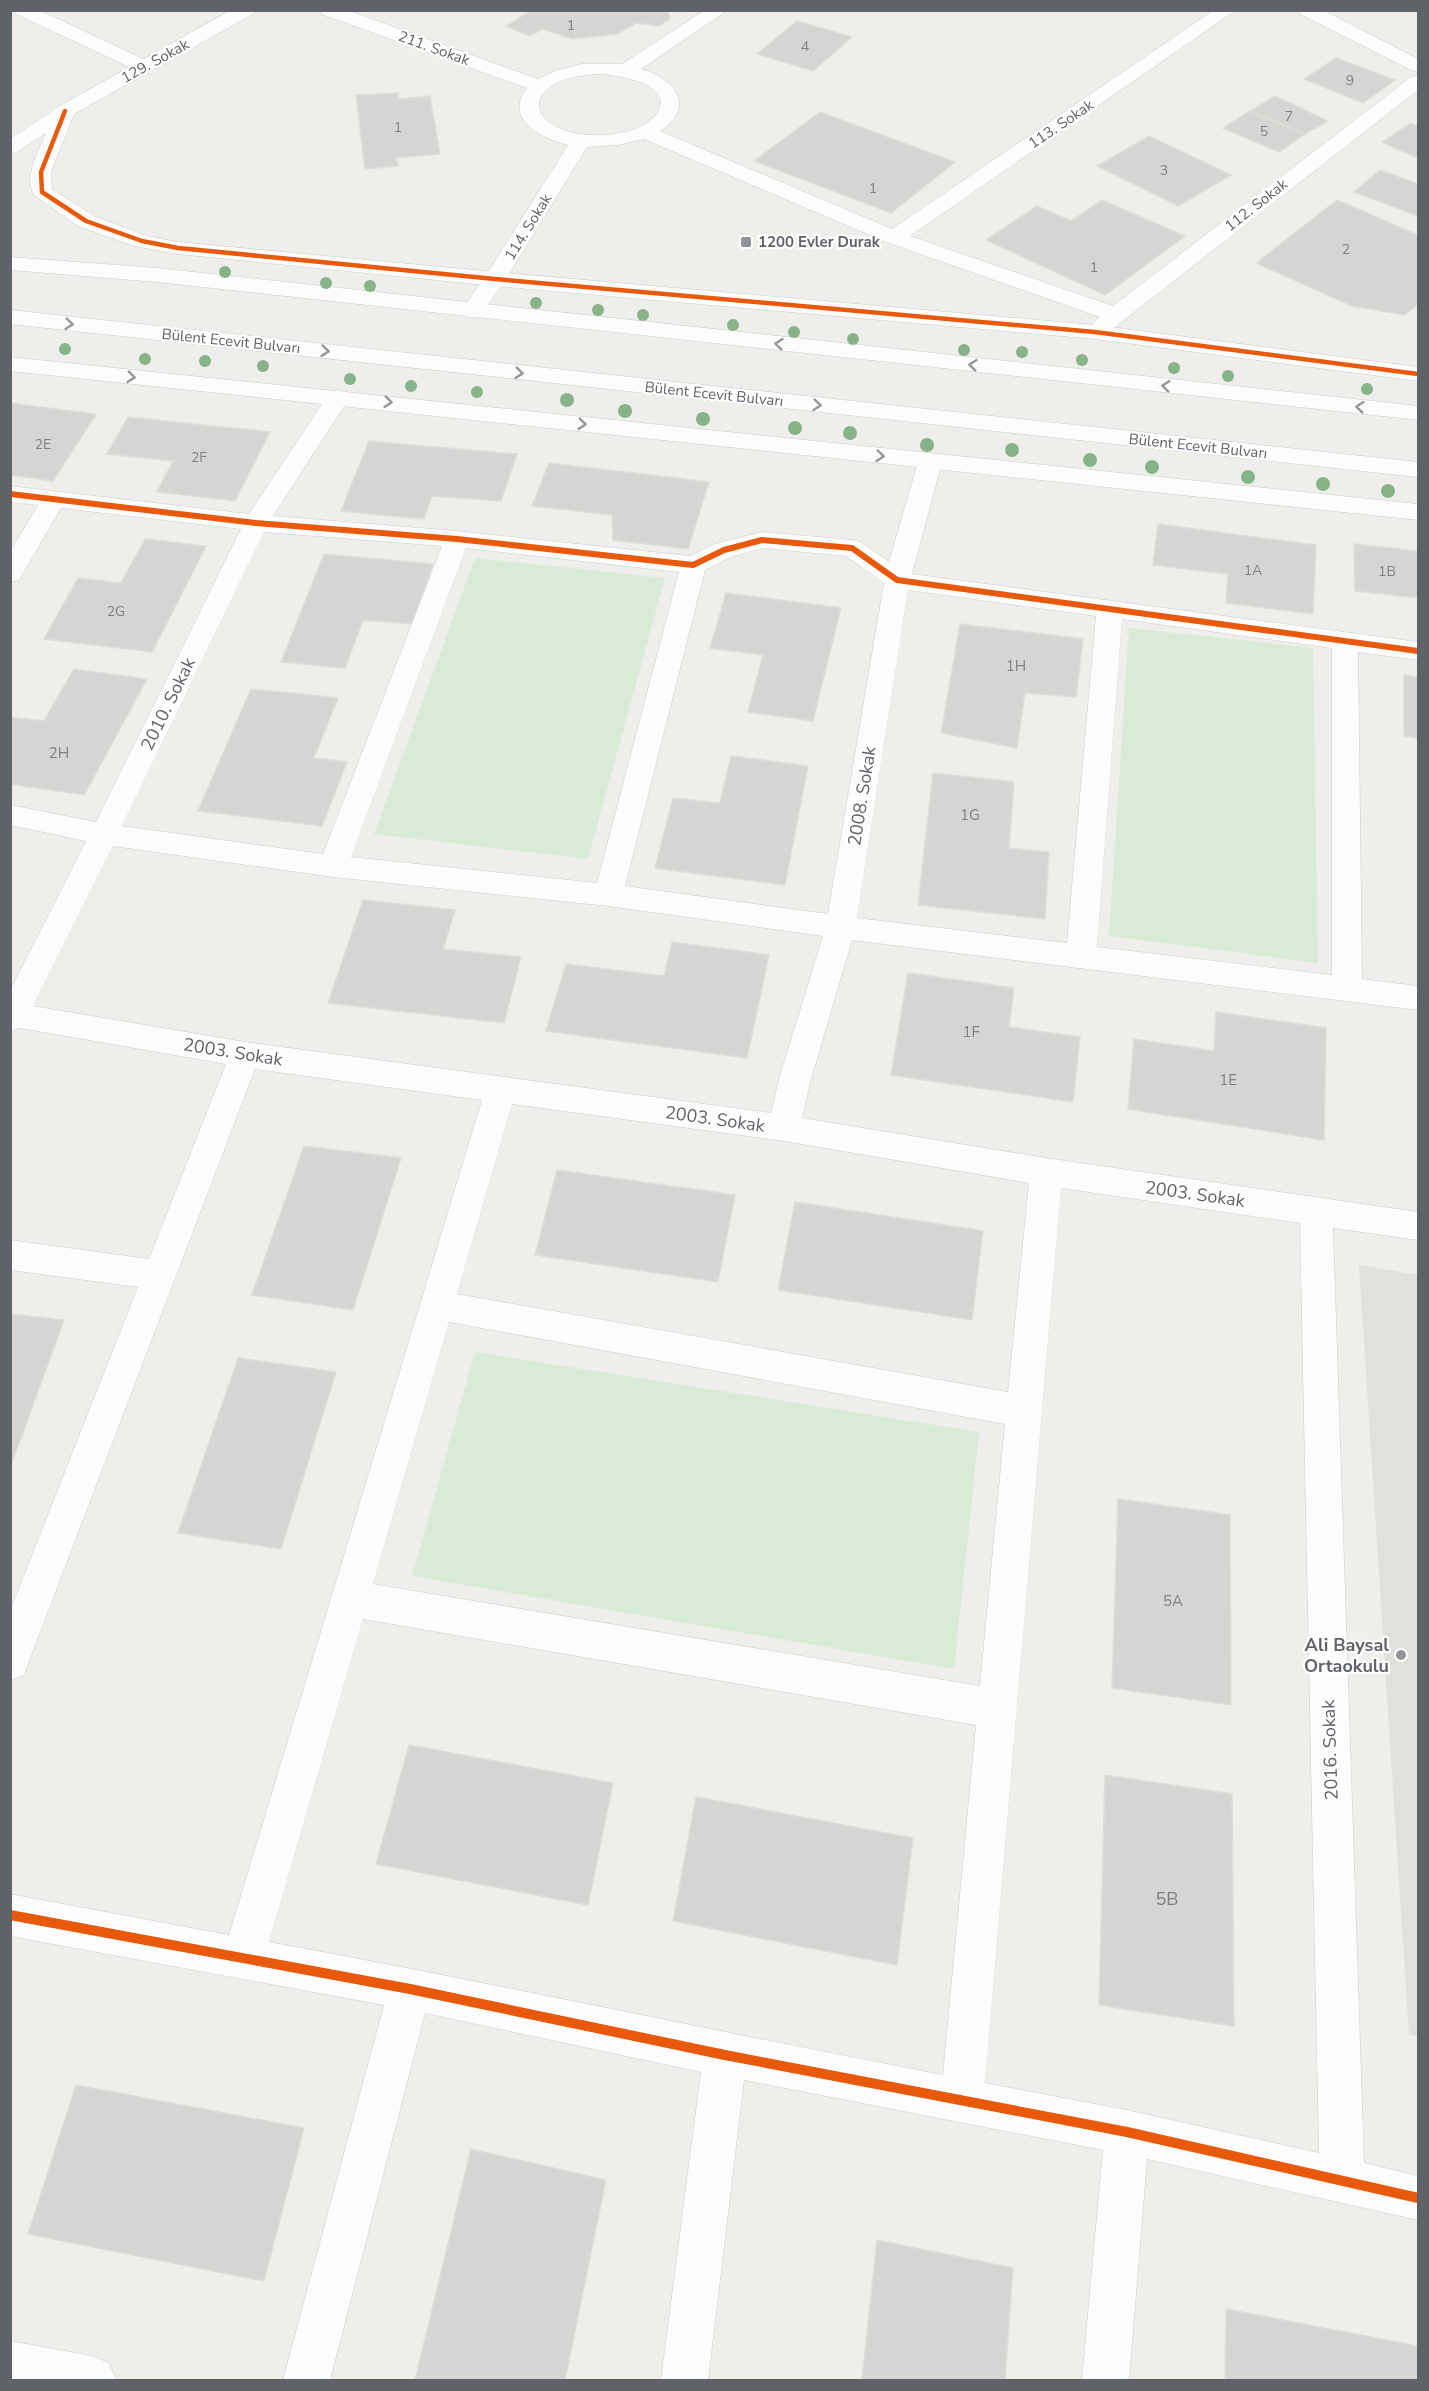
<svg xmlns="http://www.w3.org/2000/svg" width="1429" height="2391" font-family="'Nunito Sans',sans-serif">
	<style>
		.education { fill: #e2e0da }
		.green { fill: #d8ebd6 }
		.building { fill: #d6d5d3; stroke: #deddd9; stroke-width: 1.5 }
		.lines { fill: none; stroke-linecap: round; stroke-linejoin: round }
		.street-casing { stroke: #cbcccc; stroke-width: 1 }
		.secondary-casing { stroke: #cacacb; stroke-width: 1 }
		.street { fill: #fdfcfc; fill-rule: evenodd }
		.secondary { fill: #fdfcfc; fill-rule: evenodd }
		.cycleway-far2-casing { stroke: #fff; stroke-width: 7 }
		.cycleway-far1-casing { stroke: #fff; stroke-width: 9 }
		.cycleway-casing { stroke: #fff; stroke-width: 14 }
		.cycleway-far2 { stroke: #e8590c; stroke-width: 4.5 }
		.cycleway-far1 { stroke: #e8590c; stroke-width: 6 }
		.cycleway { stroke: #e8590c; stroke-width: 10 }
		.tree { fill: #88b388 }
		.oneway { stroke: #96999c }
		.poi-dot { fill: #919496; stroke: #fff; stroke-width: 2 }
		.labels { text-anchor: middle; stroke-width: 4.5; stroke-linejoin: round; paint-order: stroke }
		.far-number-label { font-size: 14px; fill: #7e8184 }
		.far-street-label { font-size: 15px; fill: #5f6368; stroke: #fff }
		.far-poi-label { font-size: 15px; font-weight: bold; fill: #5f6368; stroke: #fff; text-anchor: start }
		.number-label { font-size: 15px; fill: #7e8184 }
		.street-label { font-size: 18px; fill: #5f6368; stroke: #fff }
		.poi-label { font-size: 18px; font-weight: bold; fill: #5f6368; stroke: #fff; text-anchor: end }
		.near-number-label { font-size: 18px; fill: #7e8184 }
	</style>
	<rect width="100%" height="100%" fill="#efeeea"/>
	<polygon class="education" points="1359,1265 1418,1275 1418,2036 1409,2035"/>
	<g class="green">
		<polygon points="475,558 665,578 588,859 374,834"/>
		<polygon points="1129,628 1313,648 1318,963 1109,936"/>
		<polygon points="475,1352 979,1432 954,1669 412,1576"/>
	</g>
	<g class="building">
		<polygon points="532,10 660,10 668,13 670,18 659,26 636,23 617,34 572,39 543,29 529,36 506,26"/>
		<polygon points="797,21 852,37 813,71 757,54"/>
		<polygon points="1336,58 1395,80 1363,103 1304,79"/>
		<polygon points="398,93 398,99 430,96 440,154 396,158 398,166 365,169 356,95"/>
		<polygon points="1275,96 1328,121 1305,134 1250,111"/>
		<polygon points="1250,111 1305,134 1279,152 1223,128"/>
		<polygon points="820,112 955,162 891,213 754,161"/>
		<polygon points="1411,123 1418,127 1418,158 1382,142"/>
		<polygon points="1149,136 1231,175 1178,206 1097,166"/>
		<polygon points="1380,170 1418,184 1418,216 1354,192"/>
		<polygon points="1102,200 1185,236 1105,295 986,240 1037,206 1071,221"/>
		<polygon points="1337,200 1418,235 1418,304 1405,315 1352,306 1256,263"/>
		<polygon points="10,403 96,414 53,481 10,475"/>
		<polygon points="128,417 270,432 235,501 157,492 173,461 107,454"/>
		<polygon points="369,441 517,454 501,501 432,496 424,519 341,511"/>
		<polygon points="549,463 709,482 688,549 613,540 612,515 532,506"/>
		<polygon points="1158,524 1316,545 1313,614 1226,603 1228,574 1153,565"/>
		<polygon points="145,539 206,546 152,652 44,639 78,578 121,583"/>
		<polygon points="1354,544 1418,551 1418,598 1355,591"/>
		<polygon points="324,554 433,564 412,624 363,620 345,668 281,662"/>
		<polygon points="726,593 841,608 813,721 748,712 763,655 710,648"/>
		<polygon points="960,624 1083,639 1076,697 1025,693 1017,748 941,733"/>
		<polygon points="74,669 147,679 84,795 10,784 10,717 44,721"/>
		<polygon points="1404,675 1418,677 1418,738 1404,736"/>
		<polygon points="251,689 338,698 314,758 347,762 322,826 198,811"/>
		<polygon points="731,756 808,766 785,885 655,868 673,798 720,803"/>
		<polygon points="933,773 1014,782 1009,848 1049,852 1045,919 918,905"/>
		<polygon points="363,900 455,910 443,949 521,957 504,1023 328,1003"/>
		<polygon points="672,942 769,955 747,1058 546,1031 566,964 664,976"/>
		<polygon points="908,973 1014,988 1009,1027 1080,1037 1073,1102 891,1075"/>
		<polygon points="1216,1012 1326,1028 1324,1140 1128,1109 1134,1039 1214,1051"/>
		<polygon points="304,1146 401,1158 353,1310 252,1295"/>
		<polygon points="557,1170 735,1195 718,1282 535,1255"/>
		<polygon points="795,1202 983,1231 972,1320 778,1290"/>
		<polygon points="10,1314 64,1320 10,1468"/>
		<polygon points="238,1358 336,1372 281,1549 178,1533"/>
		<polygon points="1118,1499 1230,1515 1231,1705 1112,1688"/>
		<polygon points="409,1745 613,1783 588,1905 376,1864"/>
		<polygon points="1105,1775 1232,1794 1234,2026 1099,2005"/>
		<polygon points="696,1797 913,1838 897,1965 673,1921"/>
		<polygon points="76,2085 304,2128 264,2281 28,2234"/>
		<polygon points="471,2149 606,2180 565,2380 415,2380"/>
		<polygon points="877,2240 1013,2268 1005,2380 862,2380"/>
		<polygon points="1226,2309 1418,2346 1418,2380 1225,2380"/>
	</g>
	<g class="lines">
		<g class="street-casing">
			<g id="street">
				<polygon points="14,10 39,10 152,63 155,67 152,71 138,71 16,14"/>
				<path d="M 319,10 L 347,10 L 538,79 L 558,70 L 582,64 L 622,64 L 705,10 L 728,10 L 641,69 C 675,78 697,107 660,131 L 892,229 L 1214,10 L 1236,10 L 910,236 L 1113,306 L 1411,77 L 1418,75 L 1418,90 L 1106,334 L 1098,336 L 1090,334 L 1087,329 L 1100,317 L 886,242 L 644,139 L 618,145 L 587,147 L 506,279 L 480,316 L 472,318 L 464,316 L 461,311 L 485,277 L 568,145 C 541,138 503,120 527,88 L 321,14 ZM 600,74 C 617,75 676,84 657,113 C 641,138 583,140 559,128 C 547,123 538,115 539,101 C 548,79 580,75 600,74 Z"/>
				<polygon points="1298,10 1323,10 1418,59 1418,72 1411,70 1300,14"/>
				<path d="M 338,390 L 346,392 L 350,397 L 273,516 L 457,531 L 690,556 L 715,544 L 762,532 L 852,540 L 861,542 L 889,562 L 918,462 L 921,457 L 930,454 L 939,457 L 942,462 L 912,574 L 1418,642 L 1418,660 L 1358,652 L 1362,979 L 1418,986 L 1418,1010 L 852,940 L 811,1079 L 802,1118 L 1046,1158 L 1418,1212 L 1418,1240 L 1333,1228 L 1364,2163 L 1418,2176 L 1418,2220 L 1147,2159 L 1129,2380 L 1082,2380 L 1103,2150 L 744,2080 L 708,2380 L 661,2380 L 701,2072 L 425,2013 L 330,2380 L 283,2380 L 384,2005 L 10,1936 L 10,1894 L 229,1935 L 482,1100 L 255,1069 L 29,1661 L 24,1675 L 10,1680 L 10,1611 L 138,1287 L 10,1270 L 10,1240 L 149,1259 L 226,1064 L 20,1028 L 10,1031 L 10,991 L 86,841 L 10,825 L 10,805 L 96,822 L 241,529 L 61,508 L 19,580 L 10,582 L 10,552 L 38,505 L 10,502 L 10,486 L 249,514 L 330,392 ZM 264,532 L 442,546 L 323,854 L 122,826 ZM 466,548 L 679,572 L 597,883 L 351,857 ZM 762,548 L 846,556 L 884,583 L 828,914 L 625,886 L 705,570 L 733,556 ZM 908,590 L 1096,616 L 1067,943 L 857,918 ZM 1122,619 L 1332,648 L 1332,975 L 1097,947 ZM 113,846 L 333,877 L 608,906 L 823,936 L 779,1079 L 771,1113 L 245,1042 L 33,1006 ZM 512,1104 L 784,1141 L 1029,1183 L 1008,1392 L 457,1294 ZM 1061,1188 L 1300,1223 L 1319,2153 L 1127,2110 L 985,2083 ZM 449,1322 L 1005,1424 L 980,1686 L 373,1584 ZM 363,1619 L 976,1725 L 943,2075 C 718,2032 494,1983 269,1942 Z"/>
				<polygon points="10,2341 92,2356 109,2363 116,2380 10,2380"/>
			</g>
		</g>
		<g class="secondary-casing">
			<g id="secondary">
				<path d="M 231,10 L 255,10 L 253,14 L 74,114 L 51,172 L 52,189 L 94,216 L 147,236 L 178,242 L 495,272 L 1095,325 L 1418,367 L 1418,381 L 1095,339 L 495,286 L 178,254 L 134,246 L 78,226 L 35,196 C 22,178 39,150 46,133 L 17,152 L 10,154 L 10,139 L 58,107 Z"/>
				<polygon points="10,257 157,268 1418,406 1418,420 157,282 10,270"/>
				<polygon points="10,310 1418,462 1418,477 10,324"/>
				<polygon points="10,357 1418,504 1418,520 10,371"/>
			</g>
		</g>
		<use href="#street" class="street"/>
		<use href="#secondary" class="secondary"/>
		<g class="cycleway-far2-casing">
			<polyline id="cycleway-far2" points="65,111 41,172 42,192 86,221 142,241 178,248 495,279 1095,332 1418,374"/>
		</g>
		<g class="cycleway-far1-casing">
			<polyline id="cycleway-far1" points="10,494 256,523 457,539 693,565 724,550 762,540 852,548 897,580 1418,651"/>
		</g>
		<g class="cycleway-casing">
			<polyline id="cycleway" points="10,1915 410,1989 725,2055 1127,2132 1418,2198"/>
		</g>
		<use href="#cycleway-far2" class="cycleway-far2"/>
		<use href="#cycleway-far1" class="cycleway-far1"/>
		<use href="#cycleway" class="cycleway"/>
	</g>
	<g class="tree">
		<circle cx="225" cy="272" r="6"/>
		<circle cx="326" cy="283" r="6"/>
		<circle cx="370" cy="286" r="6"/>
		<circle cx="536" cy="303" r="6"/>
		<circle cx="598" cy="310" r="6"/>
		<circle cx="643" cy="315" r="6"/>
		<circle cx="733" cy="325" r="6"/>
		<circle cx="794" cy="332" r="6"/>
		<circle cx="853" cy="339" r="6"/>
		<circle cx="65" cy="349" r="6"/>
		<circle cx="964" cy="350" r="6"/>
		<circle cx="1022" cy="352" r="6"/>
		<circle cx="145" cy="359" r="6"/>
		<circle cx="1082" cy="360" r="6"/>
		<circle cx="205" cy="361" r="6"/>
		<circle cx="263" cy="366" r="6"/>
		<circle cx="1174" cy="368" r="6"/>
		<circle cx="1228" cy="376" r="6"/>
		<circle cx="350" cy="379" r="6"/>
		<circle cx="411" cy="386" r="6"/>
		<circle cx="1367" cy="389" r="6"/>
		<circle cx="477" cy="392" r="6"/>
		<circle cx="567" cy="400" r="7"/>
		<circle cx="625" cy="411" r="7"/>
		<circle cx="703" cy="419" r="7"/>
		<circle cx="795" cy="428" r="7"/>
		<circle cx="850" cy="433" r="7"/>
		<circle cx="927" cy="445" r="7"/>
		<circle cx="1012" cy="450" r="7"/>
		<circle cx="1090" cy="460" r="7"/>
		<circle cx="1152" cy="467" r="7"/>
		<circle cx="1248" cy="477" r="7"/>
		<circle cx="1323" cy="484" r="7"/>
		<circle cx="1388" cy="491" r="7"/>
	</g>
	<defs><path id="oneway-chevron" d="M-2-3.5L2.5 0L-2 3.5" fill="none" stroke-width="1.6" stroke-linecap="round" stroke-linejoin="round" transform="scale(1.5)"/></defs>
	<g class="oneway">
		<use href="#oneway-chevron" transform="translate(69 324) rotate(6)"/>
		<use href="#oneway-chevron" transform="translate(779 344) rotate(-174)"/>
		<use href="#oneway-chevron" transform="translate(325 351) rotate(6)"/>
		<use href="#oneway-chevron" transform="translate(973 365) rotate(-174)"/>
		<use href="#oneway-chevron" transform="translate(519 373) rotate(6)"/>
		<use href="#oneway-chevron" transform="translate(131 377) rotate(6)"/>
		<use href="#oneway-chevron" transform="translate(1166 386) rotate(-174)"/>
		<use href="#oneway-chevron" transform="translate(388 402) rotate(6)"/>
		<use href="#oneway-chevron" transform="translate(817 405) rotate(6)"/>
		<use href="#oneway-chevron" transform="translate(1360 407) rotate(-174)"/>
		<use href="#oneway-chevron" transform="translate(582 424) rotate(6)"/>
		<use href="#oneway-chevron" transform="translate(880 456) rotate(6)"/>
	</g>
	<g class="poi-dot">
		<rect x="740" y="236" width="12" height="12" rx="3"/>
		<circle cx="1401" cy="1655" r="6"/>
	</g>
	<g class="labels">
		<g class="far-number-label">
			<text x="571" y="30">1</text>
			<text x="805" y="51">4</text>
			<text x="1350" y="85">9</text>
			<text x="1289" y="121">7</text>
			<text x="398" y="132">1</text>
			<text x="1264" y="136">5</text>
			<text x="1164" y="175">3</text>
			<text x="873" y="193">1</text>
			<text x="1346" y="254">2</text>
			<text x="1094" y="272">1</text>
			<text x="43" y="449">2E</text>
			<text x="199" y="462">2F</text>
			<text x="1253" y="575">1A</text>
			<text x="1387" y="576">1B</text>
			<text x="116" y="616">2G</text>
		</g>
		<g class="far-street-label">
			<text transform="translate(434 48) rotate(20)" y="5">211. Sokak</text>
			<text transform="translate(155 61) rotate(-29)" y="5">129. Sokak</text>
			<text transform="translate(1061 124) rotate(-34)" y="5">113. Sokak</text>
			<text transform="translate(1256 205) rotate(-38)" y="5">112. Sokak</text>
			<text transform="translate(528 227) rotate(-58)" y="5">114. Sokak</text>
			<text transform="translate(231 341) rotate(6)" y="5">Bülent Ecevit Bulvarı</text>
			<text transform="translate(714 394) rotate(6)" y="5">Bülent Ecevit Bulvarı</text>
			<text transform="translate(1198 446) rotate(6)" y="5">Bülent Ecevit Bulvarı</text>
		</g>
		<g class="far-poi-label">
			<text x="758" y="247">1200 Evler Durak</text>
		</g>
		<g class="number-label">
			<text x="1016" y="671">1H</text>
			<text x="59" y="758">2H</text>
			<text x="970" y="820">1G</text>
			<text x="971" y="1037">1F</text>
			<text x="1228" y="1085">1E</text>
			<text x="1173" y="1606">5A</text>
		</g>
		<g class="street-label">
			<text transform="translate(168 704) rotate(-64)" y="6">2010. Sokak</text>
			<text transform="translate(862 796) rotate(-81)" y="6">2008. Sokak</text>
			<text transform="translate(233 1052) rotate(9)" y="6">2003. Sokak</text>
			<text transform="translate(715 1119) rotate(8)" y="6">2003. Sokak</text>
			<text transform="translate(1195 1194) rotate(8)" y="6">2003. Sokak</text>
			<text transform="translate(1330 1750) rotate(-92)" y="6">2016. Sokak</text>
		</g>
		<g class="poi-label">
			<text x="1389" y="1651">Ali Baysal<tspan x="1389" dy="21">Ortaokulu</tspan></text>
		</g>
		<g class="near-number-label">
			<text x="1167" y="1905">5B</text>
		</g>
	</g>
	<rect width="1429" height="2391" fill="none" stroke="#5f6368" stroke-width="24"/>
</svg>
